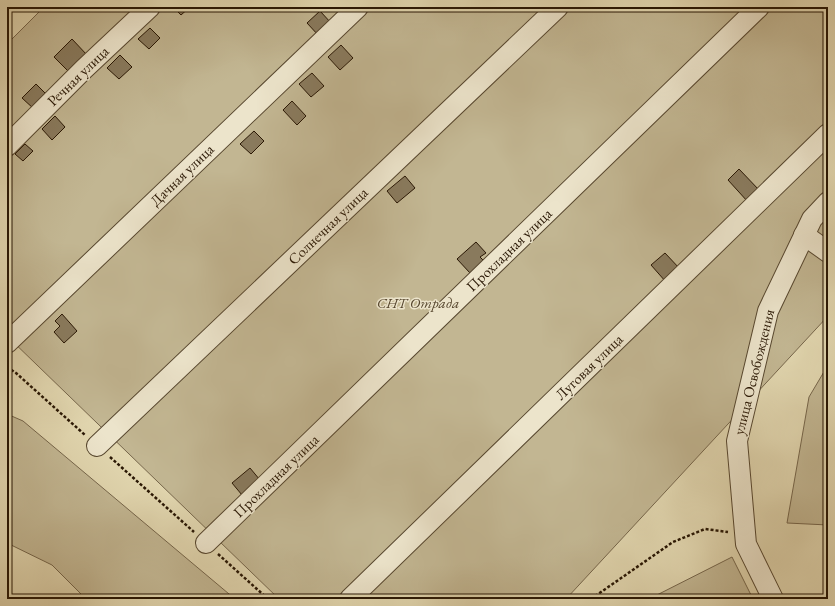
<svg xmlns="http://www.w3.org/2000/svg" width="835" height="606" font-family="'EB Garamond',serif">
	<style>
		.green { fill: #c2b692; stroke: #76664b }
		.building { fill: #897a5d; stroke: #291704 }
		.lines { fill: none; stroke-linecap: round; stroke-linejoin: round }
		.minor-casing { stroke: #57472f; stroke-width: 22 }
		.path { stroke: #291704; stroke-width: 2.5; stroke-dasharray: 3 2; stroke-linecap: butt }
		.minor { stroke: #ece4cb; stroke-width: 20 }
		.labels { text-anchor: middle; stroke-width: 3; stroke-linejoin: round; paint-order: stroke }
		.street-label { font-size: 15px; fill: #291704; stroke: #ece4cb }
		.park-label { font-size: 15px; font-style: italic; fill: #57472f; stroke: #ece4cb }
	</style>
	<rect width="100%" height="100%" fill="#e1d6af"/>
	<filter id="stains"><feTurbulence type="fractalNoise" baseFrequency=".005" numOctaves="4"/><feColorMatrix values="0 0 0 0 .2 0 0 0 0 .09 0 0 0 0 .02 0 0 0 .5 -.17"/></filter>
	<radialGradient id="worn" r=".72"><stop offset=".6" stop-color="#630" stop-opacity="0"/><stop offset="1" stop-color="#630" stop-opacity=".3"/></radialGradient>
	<g class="green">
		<polygon points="44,7 828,7 828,316 566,599 279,599 7,336 7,44"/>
		<polygon points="828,365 828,525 787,523 809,397"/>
		<polygon points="7,414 23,421 235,599 86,599 52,565 7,543"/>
		<polygon points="732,557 753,599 649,599"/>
	</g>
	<g class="building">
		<polygon points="173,7 190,7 181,15"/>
		<polygon points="320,11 332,24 319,36 307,23"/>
		<polygon points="150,28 160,38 149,49 138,39"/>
		<polygon points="72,39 87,55 69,72 54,57"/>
		<polygon points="341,45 353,58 340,70 328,57"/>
		<polygon points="120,55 132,67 119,79 107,68"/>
		<polygon points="312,73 324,86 311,97 299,84"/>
		<polygon points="36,84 47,95 34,109 22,98"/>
		<polygon points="292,101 306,116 297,125 283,110"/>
		<polygon points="55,116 65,127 52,140 42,129"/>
		<polygon points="254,131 264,141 251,154 240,144"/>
		<polygon points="25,144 33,151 23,161 15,154"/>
		<polygon points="739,169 760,191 748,202 728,180"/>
		<polygon points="405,176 415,188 397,203 387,191"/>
		<polygon points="476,242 486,253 480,257 484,261 470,273 457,259"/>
		<polygon points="665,253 680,269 666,282 651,265"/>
		<polygon points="62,314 77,331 64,343 54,332 60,326 55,321"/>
		<polygon points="250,468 260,480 242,495 232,483"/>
	</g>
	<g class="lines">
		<g class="minor-casing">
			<g id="minor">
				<polyline points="7,146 84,69 150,7"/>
				<polyline points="804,235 828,252"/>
				<polyline points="7,343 358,7"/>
				<polyline points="97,446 558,7"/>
				<polyline points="206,543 759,7"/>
				<polyline points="350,599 828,134"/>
				<polyline points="773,599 746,544 737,441 768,311 812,219 828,202"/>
			</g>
		</g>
		<g class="path">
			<polyline points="7,367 16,373 85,435"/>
			<polyline points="110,457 194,532"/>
			<polyline points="218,554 268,599"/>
			<polyline points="591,599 673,542 705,529 728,532"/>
		</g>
		<use href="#minor" class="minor"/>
	</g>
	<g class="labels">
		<g class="street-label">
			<text transform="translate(78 76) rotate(-44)" y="5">Речная улица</text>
			<text transform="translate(182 175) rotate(-44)" y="5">Дачная улица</text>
			<text transform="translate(328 226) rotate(-44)" y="5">Солнечная улица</text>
			<text transform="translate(509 250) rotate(-44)" y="5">Прохладная улица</text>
			<text transform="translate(589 367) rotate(-44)" y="5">Луговая улица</text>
			<text transform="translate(754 372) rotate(-76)" y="5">улица Освобождения</text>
			<text transform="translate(276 476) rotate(-44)" y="5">Прохладная улица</text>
		</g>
		<g class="park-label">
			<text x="418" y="308">СНТ Отрада</text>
		</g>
	</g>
	<rect width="835" height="606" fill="none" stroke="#e1d6af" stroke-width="24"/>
	<rect x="8" y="8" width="819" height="590" fill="none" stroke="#291704" stroke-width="2"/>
	<rect x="12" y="12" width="811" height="582" fill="none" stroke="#291704"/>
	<rect width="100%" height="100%" filter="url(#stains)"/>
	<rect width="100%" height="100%" fill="url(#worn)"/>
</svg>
